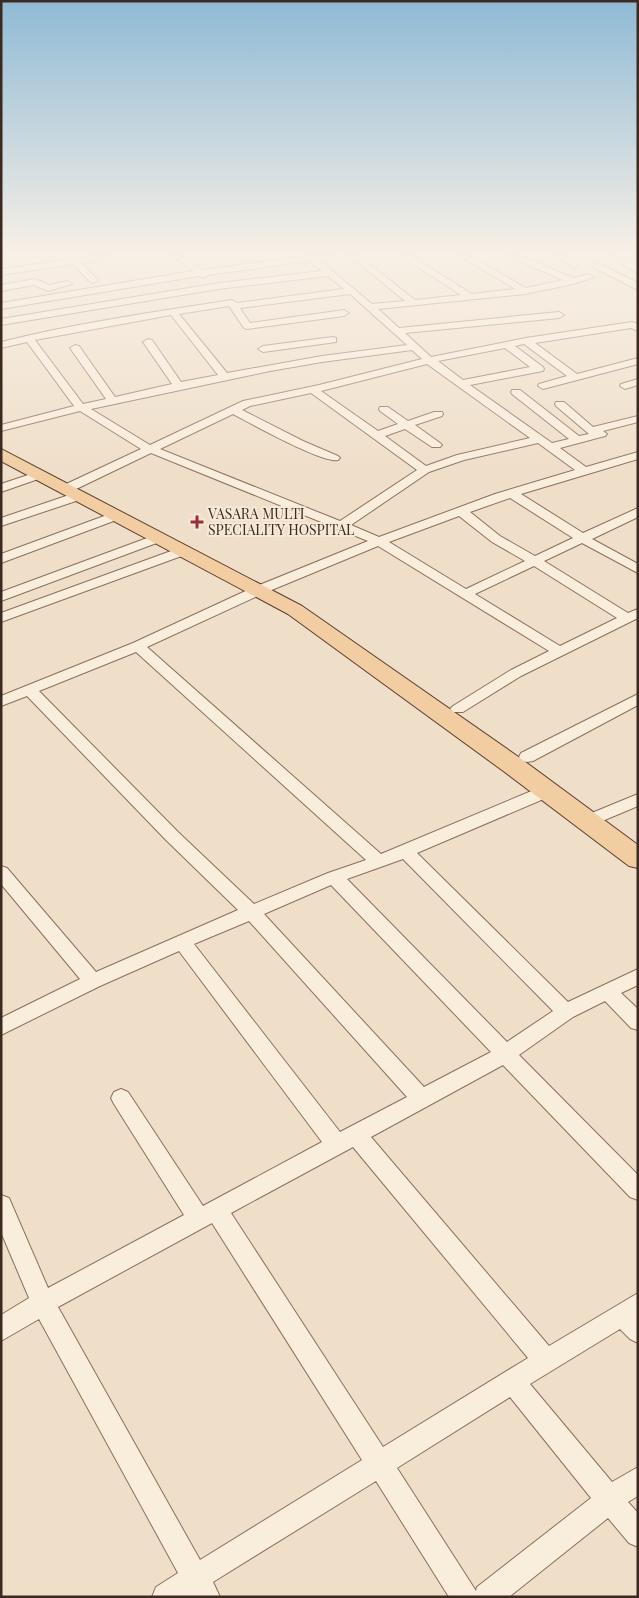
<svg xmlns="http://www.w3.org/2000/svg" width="639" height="1598" font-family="'Playfair Display',serif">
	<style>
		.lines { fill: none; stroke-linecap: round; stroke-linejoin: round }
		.street-casing { stroke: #8b6f5d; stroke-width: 2 }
		.primary-casing { stroke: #5a3e31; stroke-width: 2 }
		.street { fill: #f9eddc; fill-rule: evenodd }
		.primary { fill: #f1cda1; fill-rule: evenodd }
		.poi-dot { fill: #9b2d3c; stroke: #f6e9d8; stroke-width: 2 }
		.labels { text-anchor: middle; stroke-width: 4; stroke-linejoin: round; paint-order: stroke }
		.far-poi-label { font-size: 14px; fill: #3c2a20; stroke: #f6e9d8; text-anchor: start }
	</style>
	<rect width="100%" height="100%" fill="#efdec8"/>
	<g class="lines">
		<g class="street-casing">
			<g id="street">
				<polygon points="93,256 112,256 108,259 81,263 98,280 93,283 90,282 73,264 1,275 1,269"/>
				<path d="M 173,256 L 182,256 L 203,270 L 305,256 L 332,256 L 331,258 L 319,260 L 372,304 L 405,301 L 350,256 L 359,256 L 415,300 L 461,295 L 401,256 L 411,256 L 472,294 L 515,289 L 460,256 L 470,256 L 526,288 L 563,280 L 512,258 L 511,256 L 522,256 L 573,278 L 589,274 L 594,277 L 573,284 L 525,294 L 378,309 L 399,328 L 559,312 L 564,315 L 559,318 L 405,333 L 431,357 L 526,338 L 632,322 L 638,324 L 638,331 L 631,328 L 535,343 L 577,374 L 638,358 L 638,364 L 543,389 L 538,386 L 539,384 L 567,376 L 524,344 L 515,346 L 543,367 L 544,369 L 543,371 L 470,385 L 552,443 L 569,439 L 512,394 L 511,392 L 512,390 L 520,390 L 579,436 L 589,434 L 556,406 L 555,404 L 556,402 L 564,402 L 593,427 L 638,416 L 638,422 L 603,431 L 607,434 L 605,436 L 560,448 L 586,467 L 638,452 L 638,459 L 521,494 L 583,533 L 638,508 L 638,517 L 592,539 L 638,564 L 638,573 L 582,543 L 544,561 L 628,613 L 638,609 L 638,618 L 521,676 L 463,712 L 453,712 L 450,709 L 453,706 L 511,670 L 549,651 L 378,546 L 262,594 L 147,647 L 381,854 L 541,787 L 547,786 L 553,787 L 555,791 L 553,795 L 417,853 L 568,1002 L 638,969 L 638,985 L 621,993 L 638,1009 L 638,1030 L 631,1028 L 605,1001 L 573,1017 L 519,1055 L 638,1175 L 638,1200 L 630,1197 L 503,1065 L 371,1137 L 549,1346 L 638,1293 L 638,1343 L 630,1339 L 620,1329 L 530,1384 L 612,1482 L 638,1467 L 638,1496 L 628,1502 L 638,1513 L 638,1547 L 629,1543 L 608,1518 L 509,1597 L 449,1597 L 376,1481 L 213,1582 L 220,1597 L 152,1597 L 156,1587 L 178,1573 L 39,1319 L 1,1341 L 1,1315 L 29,1298 L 1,1232 L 1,1195 L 9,1198 L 48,1288 L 184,1215 L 114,1104 L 111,1098 L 114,1092 L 121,1089 L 128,1092 L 203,1206 L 322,1142 L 179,951 L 100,986 L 1,1035 L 1,1018 L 80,979 L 1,884 L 1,866 L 7,868 L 96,972 L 238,910 L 166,840 L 27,696 L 1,706 L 1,696 L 133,643 L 252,588 L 368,541 L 151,453 L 70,492 L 62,492 L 60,489 L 62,486 L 141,449 L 80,411 L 1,431 L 1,425 L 74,406 L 27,342 L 1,348 L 1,342 C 77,323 155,312 232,300 L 237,303 L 344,289 L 328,276 L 218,289 L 1,325 L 1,319 L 219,283 L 322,271 L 310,261 L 208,275 L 204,278 L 199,276 L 1,309 L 1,303 L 193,271 ZM 350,294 L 407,345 L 322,356 L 227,373 L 179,314 L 229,306 L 244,328 L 247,329 L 344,316 L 349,313 L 344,310 L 250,323 L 240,308 ZM 171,315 L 218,375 L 181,382 L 152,340 L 148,339 L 143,342 L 172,384 L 115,397 L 79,346 L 75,345 L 70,348 L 106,399 L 83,404 L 35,340 ZM 505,348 L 530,367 L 463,380 L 438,361 ZM 412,350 L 422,359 L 319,385 L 243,401 L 150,445 L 91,409 L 270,371 L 322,362 ZM 427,364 L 530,438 L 457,455 L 426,466 L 385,436 L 405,429 L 432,447 L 440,447 L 442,445 L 440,443 L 415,425 L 442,416 L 443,414 L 442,412 L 434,412 L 408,421 L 388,407 L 380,407 L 379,409 L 380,411 L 398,424 L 378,431 L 321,391 ZM 311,393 L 417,470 L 340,521 L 160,449 L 233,414 C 250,423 323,464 338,460 L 340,458 L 338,456 L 303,441 L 242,410 L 250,406 ZM 538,443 L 575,470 L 495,494 L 379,537 L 351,525 L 429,472 L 464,460 ZM 510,498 L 573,538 L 535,556 L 500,536 L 470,512 ZM 459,516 L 492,542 L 525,561 L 466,589 L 389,542 ZM 534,566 L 617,618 L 560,646 L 475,594 ZM 136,652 L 366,860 L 328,873 L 254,904 L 178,832 L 39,691 ZM 403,859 L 553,1011 L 507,1042 L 347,879 ZM 331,885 L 491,1052 L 424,1087 L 264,914 ZM 249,921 L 407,1097 L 340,1132 L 194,944 ZM 353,1147 L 528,1358 L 383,1447 L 231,1213 ZM 212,1223 L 362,1460 L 200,1560 L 58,1307 ZM 510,1397 L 591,1498 L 477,1587 L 476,1591 L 397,1468 Z"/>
				<polygon points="556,256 565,256 578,265 574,268"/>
				<polygon points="608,256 618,256 638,266 638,273"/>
				<polygon points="596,262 638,283 638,290 593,267 592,265"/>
				<polygon points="35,279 49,285 67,281 72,284 48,291 34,285 1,291 1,285"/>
				<polygon points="333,337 336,338 336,342 263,352 258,349 263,346"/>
				<polygon points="638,379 638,385 625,389 620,386 621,384"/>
				<polygon points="40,471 44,473 46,475 44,477 1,492 1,484"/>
				<polygon points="78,492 82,493 84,496 82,499 1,526 1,518"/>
				<polygon points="115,512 121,516 119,519 1,563 1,554"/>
				<polygon points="158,534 162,535 164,538 162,541 1,601 1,592"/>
				<polygon points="182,547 187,548 188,551 187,554 1,622 1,613"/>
				<polygon points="638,694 638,705 533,761 527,762 521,761 519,757 521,753"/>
				<polygon points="638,794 638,806 588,827 582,825 580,821 582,817"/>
			</g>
		</g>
		<g class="primary-casing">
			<polygon id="primary" points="1,449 302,606 520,758 638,845 638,868 629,866 502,770 288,614 1,461"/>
		</g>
		<use href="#street" class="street"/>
		<use href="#primary" class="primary"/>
	</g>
	<linearGradient id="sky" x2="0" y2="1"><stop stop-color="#8fbad5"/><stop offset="0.53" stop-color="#f8f0e6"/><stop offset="1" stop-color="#f8f0e6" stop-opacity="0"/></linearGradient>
	<rect width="639" height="479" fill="url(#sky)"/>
	<path class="poi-dot" d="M194.5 514.5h5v5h5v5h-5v5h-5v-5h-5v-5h5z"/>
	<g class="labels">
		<g class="far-poi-label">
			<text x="208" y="519">VASARA MULTI<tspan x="208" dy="16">SPECIALITY HOSPITAL</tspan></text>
		</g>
	</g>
	<rect width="639" height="1598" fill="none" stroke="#3c2a20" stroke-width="5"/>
</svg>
